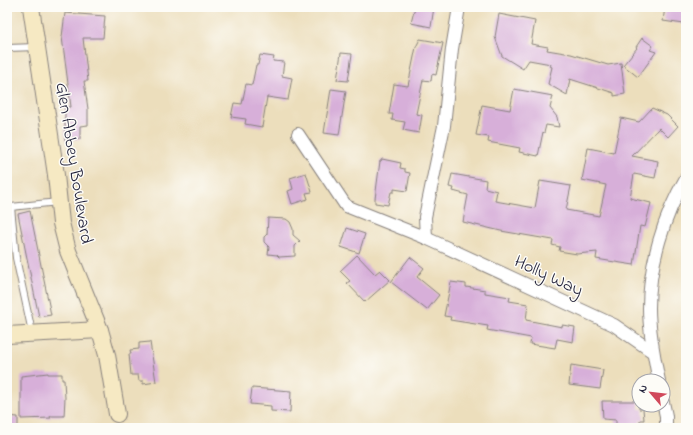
<svg xmlns="http://www.w3.org/2000/svg" width="693" height="435" font-family="'Indie Flower',sans-serif">
	<style>
		.building { fill: #d7afd9 }
		.lines { fill: none; stroke-linecap: round; stroke-linejoin: round }
		.lane-casing { stroke: #87807c; stroke-width: 8 }
		.street-casing { stroke: #87807c; stroke-width: 14 }
		.secondary-casing { stroke: #87807c; stroke-width: 18 }
		.lane { stroke: #fff; stroke-width: 6 }
		.street { stroke: #fff; stroke-width: 12 }
		.secondary { stroke: #f6e9c3; stroke-width: 16 }
		.labels { text-anchor: middle; stroke-width: 3; stroke-linejoin: round; paint-order: stroke }
		.street-label { font-size: 18px; fill: #22223b; stroke: #fdfcf7 }
	</style>
	<rect width="100%" height="100%" fill="#fdfcf7"/>
	<filter id="ink" filterUnits="userSpaceOnUse"><feTurbulence type="fractalNoise" baseFrequency=".025" numOctaves="2"/><feDisplacementMap in="SourceGraphic" scale="8" xChannelSelector="R" yChannelSelector="G"/><feConvolveMatrix kernelMatrix="1 2 1 2 8 2 1 2 1" color-interpolation-filters="sRGB"/></filter>
	<filter id="wash" filterUnits="userSpaceOnUse"><feTurbulence type="fractalNoise" baseFrequency=".012" numOctaves="4" result="noise"/><feDisplacementMap in="SourceGraphic" scale="16" xChannelSelector="R" yChannelSelector="G"/><feGaussianBlur stdDeviation="0.9" result="paint"/><feColorMatrix in="noise" values="0 0 0 0 0 0 0 0 0 0 0 0 0 0 0 0 0 1.4 0 .05"/><feComposite in="paint" operator="in"/></filter>
	<g filter="url(#wash)">
		<rect width="100%" height="100%" fill="#ecdebc"/>
		<g id="blocks">
			<g class="building">
				<polygon points="415,7 434,7 431,27 411,23"/>
				<polygon points="665,7 686,7 684,24 663,21"/>
				<polygon points="65,13 105,16 103,38 83,38 88,81 84,81 88,109 88,125 80,126 80,139 65,140 65,107 71,107 62,37"/>
				<polygon points="499,14 535,21 531,44 548,47 547,50 571,54 608,65 621,63 625,94 614,96 614,93 570,79 567,95 548,84 552,67 550,66 551,64 529,60 523,69 502,56 495,37"/>
				<polygon points="642,38 653,46 650,50 656,52 638,77 623,65 637,48 636,47"/>
				<polygon points="420,39 443,43 436,75 432,74 431,81 423,80 416,114 422,115 419,133 403,130 405,122 392,120 393,114 389,114 394,84 408,86 416,47"/>
				<polygon points="341,53 352,54 348,81 337,80"/>
				<polygon points="260,55 274,57 273,61 284,62 282,76 292,78 288,100 267,97 262,127 245,124 246,119 231,117 234,103 242,104 246,84 252,85 256,65 258,65"/>
				<polygon points="331,89 346,91 339,135 324,133"/>
				<polygon points="514,89 553,96 550,108 557,117 559,127 546,125 544,133 543,132 538,156 519,152 520,148 488,142 489,137 476,135 482,105 510,110"/>
				<polygon points="652,108 667,115 678,126 668,137 659,128 632,156 658,161 655,178 634,174 630,198 651,203 645,227 640,226 634,265 596,259 597,252 577,254 559,251 560,247 552,245 553,240 501,231 463,222 468,195 453,191 454,188 449,187 452,174 486,180 485,188 497,191 495,201 535,208 540,181 571,186 566,210 599,216 606,185 582,180 588,148 614,153 621,118 639,122"/>
				<polygon points="382,159 401,163 400,168 405,169 405,172 410,173 407,191 394,189 394,192 391,192 388,205 375,203 375,199 380,161 381,161"/>
				<polygon points="306,173 312,192 306,193 308,199 292,204 288,191 293,189 290,178"/>
				<polygon points="30,211 51,315 39,317 18,214"/>
				<polygon points="268,218 286,219 290,222 293,229 293,235 300,241 295,246 295,256 279,257 277,255 268,254 269,247 264,242 264,237 267,234"/>
				<polygon points="347,228 365,234 359,253 341,247"/>
				<polygon points="357,255 375,274 380,270 390,280 365,302 347,283 350,281 340,271"/>
				<polygon points="410,257 424,268 417,277 439,295 427,310 391,282"/>
				<polygon points="451,282 466,284 466,287 485,290 485,293 510,297 509,301 528,304 526,320 562,327 562,325 575,327 573,342 557,339 555,348 530,344 531,338 487,330 488,326 450,320 451,317 444,316"/>
				<polygon points="150,342 156,382 143,384 143,381 139,381 138,375 131,375 129,354 131,354 130,350 139,349 139,343"/>
				<polygon points="571,365 603,370 600,389 569,385"/>
				<polygon points="48,373 48,374 62,374 62,380 64,380 65,398 64,416 50,416 51,418 21,419 21,376"/>
				<polygon points="252,388 291,391 290,412 271,411 271,406 250,404"/>
				<polygon points="602,401 639,401 639,409 643,409 644,420 640,420 640,428 616,428 616,420 603,419"/>
				<polygon points="7,416 18,417 18,428 7,428"/>
			</g>
		</g>
	</g>
	<g filter="url(#ink)">
		<use href="#blocks" fill-opacity="0" stroke="#87807c" stroke-width="1"/>
		<g class="lines">
			<g class="lane-casing">
				<g id="lane">
					<polyline points="7,48 37,47"/>
					<polyline points="32,332 16,258 11,207 58,202"/>
				</g>
			</g>
			<g class="street-casing">
				<g id="street">
					<polyline points="298,134 346,206 426,238 614,325 653,352"/>
					<polyline points="426,238 425,217 444,126 452,49 459,7"/>
					<path d="M 659,381 C 654,357 649,332 649,308 C 649,265 664,215 686,178"/>
					<polyline points="663,402 666,416 666,428"/>
				</g>
			</g>
			<g class="secondary-casing">
				<g id="secondary">
					<polyline points="31,7 56,175 61,223 68,251 100,330 107,355 117,414"/>
					<polyline points="7,335 100,330"/>
				</g>
			</g>
			<use href="#lane" class="lane"/>
			<use href="#street" class="street"/>
			<use href="#secondary" class="secondary"/>
		</g>
	</g>
	<g class="labels">
		<g class="street-label">
			<text transform="translate(75 163) rotate(81)" y="6">Glen Abbey Boulevard</text>
			<text transform="translate(549 275) rotate(25)" y="6">Holly Way</text>
		</g>
	</g>
	<rect width="693" height="435" fill="none" stroke="#fdfcf7" stroke-width="24"/>
	<g transform="translate(651 393) rotate(298)"><circle r="19" fill="#fdfcf7" stroke="#a5a5ac"/>
	<path d="M0-3L7 15L0 10L-7 15Z" fill="#d1495b"/>
	<text y="-6" font-size="11" font-weight="bold" text-anchor="middle" fill="#22223b">N</text>
	</g>
</svg>
